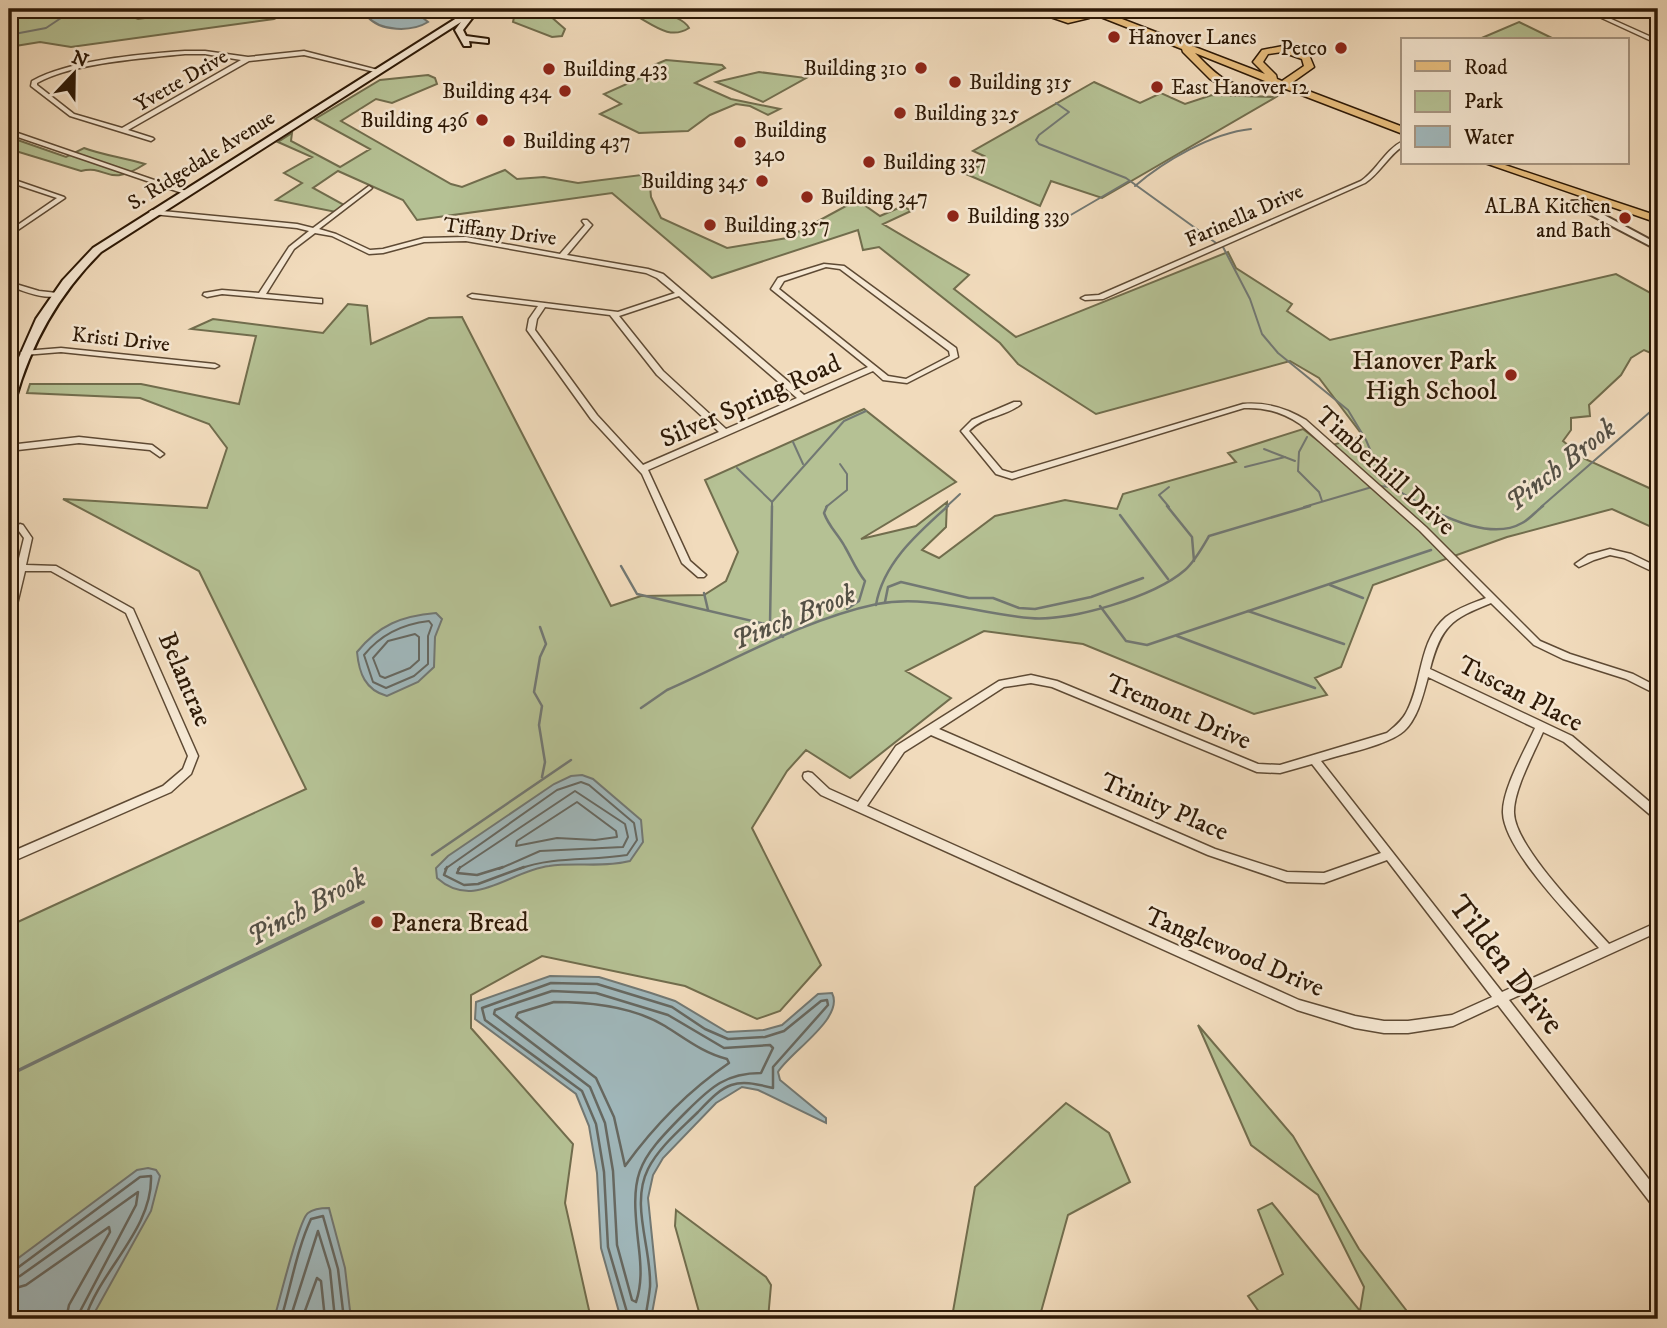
<svg xmlns="http://www.w3.org/2000/svg" width="1667" height="1328" font-family="'IM FELL DW Pica',serif">
	<style>
		.green { fill: #b5c194; stroke: #716d4d; stroke-width: 2 }
		.water { fill: #a0b8bc; stroke: #727873; stroke-width: 2 }
		.lines { fill: none; stroke-linecap: round; stroke-linejoin: round }
		.shore-far1 { stroke: #666861; stroke-width: 2 }
		.shore { stroke: #666861; stroke-width: 2.5 }
		.stream-far2 { stroke: #727873; stroke-width: 2 }
		.stream-far1 { stroke: #727873; stroke-width: 2.5 }
		.stream { stroke: #727873; stroke-width: 3.5 }
		.minor-casing { stroke: #5e4a34; stroke-width: 3 }
		.tertiary-casing { stroke: #5e4a34; stroke-width: 4 }
		.secondary-casing { stroke: #2d1906; stroke-width: 4 }
		.primary-casing { stroke: #2d1906; stroke-width: 3 }
		.minor { fill: #f6e8d3; fill-rule: evenodd }
		.tertiary { fill: #f6e8d3; fill-rule: evenodd }
		.secondary { fill: #f6e8d3; fill-rule: evenodd }
		.primary { fill: #e8be7e; fill-rule: evenodd }
		.poi-dot { fill: #8f2418; stroke: #f6e8d3; stroke-width: 2.5 }
		.labels { text-anchor: middle; stroke-width: 5; stroke-linejoin: round; paint-order: stroke }
		.far-poi-label { font-size: 21px; fill: #2d1906; stroke: #f6e8d3; text-anchor: start }
		.far-street-label { font-size: 21px; fill: #2d1906; stroke: #f6e8d3 }
		.poi-label { font-size: 26px; fill: #2d1906; stroke: #f6e8d3; text-anchor: end }
		.street-label { font-size: 26px; fill: #2d1906; stroke: #f6e8d3 }
		.water-label { font-size: 28px; font-style: italic; fill: #555146; stroke: #f6e8d3 }
		.near-street-label { font-size: 32px; fill: #2d1906; stroke: #f6e8d3 }
	</style>
	<rect width="100%" height="100%" fill="#f1dbbc"/>
	<filter id="stains"><feTurbulence type="fractalNoise" baseFrequency=".00286" numOctaves="4"/><feColorMatrix values="0 0 0 0 .2 0 0 0 0 .09 0 0 0 0 .02 0 0 0 .5 -.17"/></filter>
	<radialGradient id="worn" r=".72"><stop offset=".6" stop-color="#630" stop-opacity="0"/><stop offset="1" stop-color="#630" stop-opacity=".3"/></radialGradient>
	<g class="green">
		<polygon points="9,9 120,9 93,14 73,12 90,16 118,11 138,19 209,9 294,9 274,19 71,47 40,42 9,47"/>
		<polygon points="524,9 552,9 549,15 565,29 562,36 552,37 513,22 515,13"/>
		<path d="M 614,9 C 633,9 680,11 689,28 C 663,45 642,10 614,9 Z"/>
		<polygon points="1519,22 1556,40 1477,40"/>
		<polygon points="666,60 722,65 725,68 695,83 731,99 780,109 768,115 750,106 736,104 710,115 688,131 639,133 600,114 621,104 604,94 658,70 654,65"/>
		<polygon points="759,72 806,78 763,102 716,82"/>
		<polygon points="428,75 435,78 437,84 392,103 376,99 341,121 451,184 462,187 505,170 517,179 544,177 578,183 649,174 651,197 661,218 727,248 787,238 857,200 880,216 903,206 911,211 883,224 969,275 954,289 1016,337 1228,252 1236,268 1292,304 1287,311 1330,340 1616,274 1658,297 1658,356 1644,350 1631,358 1621,375 1589,405 1590,416 1571,418 1571,430 1563,441 1585,459 1658,492 1658,530 1612,509 1507,537 1373,585 1341,667 1315,678 1327,695 1254,714 1083,644 984,631 906,671 951,698 850,778 806,750 787,771 752,828 821,965 780,1011 757,1019 685,986 542,956 471,995 471,1028 573,1144 565,1203 591,1319 9,1319 9,926 306,789 199,571 63,499 207,508 227,448 209,424 140,398 27,393 30,384 141,384 239,404 256,336 191,329 213,319 323,333 348,304 367,306 371,344 429,318 462,317 611,606 641,596 704,595 726,581 738,552 705,480 864,409 956,482 861,539 916,526 947,502 946,527 922,550 939,558 995,516 1065,500 1117,509 1123,494 1236,462 1228,453 1303,429 1326,447 1363,436 1319,378 1290,361 1096,414 1018,364 1000,343 879,247 863,250 858,230 712,278 612,193 417,220 403,200 338,171 313,188 346,206 336,212 276,200 302,183 284,173 312,157 278,142 292,133 291,141 340,167 370,149 315,119 380,80"/>
		<polygon points="1094,82 1140,103 1161,93 1185,104 1212,95 1276,97 1102,198 1051,181 1040,206 966,174 978,167 971,164 984,156 973,151"/>
		<path d="M 9,137 L 66,157 L 84,148 C 105,156 124,157 145,164 C 106,189 108,164 81,171 L 9,149 Z"/>
		<polygon points="1198,1025 1293,1136 1359,1249 1413,1319 1264,1319 1248,1296 1283,1274 1258,1210 1272,1203 1360,1311 1364,1287 1318,1195 1251,1145"/>
		<polygon points="1066,1103 1109,1133 1130,1182 1068,1215 1039,1319 955,1319 952,1317 975,1187"/>
		<polygon points="676,1210 766,1277 771,1285 768,1319 701,1319 675,1226"/>
	</g>
	<g class="water">
		<path d="M 374,12 L 423,18 L 428,22 C 412,32 380,32 367,16 Z"/>
		<path d="M 436,613 L 442,619 L 435,637 L 434,667 L 418,682 L 387,696 C 365,690 359,673 357,652 C 379,625 401,616 436,613 Z"/>
		<path d="M 582,775 L 593,779 L 641,820 L 643,842 L 630,861 C 603,868 576,862 549,866 C 509,871 474,911 437,878 L 436,868 L 448,856 L 554,784 L 571,776 Z"/>
		<path d="M 550,976 L 599,977 L 651,993 L 675,1001 L 727,1032 L 764,1030 L 782,1025 L 818,994 L 832,993 C 845,1018 790,1052 778,1072 L 780,1080 L 826,1118 L 826,1123 L 758,1090 L 742,1087 L 716,1103 L 663,1158 L 653,1175 L 648,1198 L 657,1286 L 651,1319 L 623,1319 L 619,1312 L 601,1248 L 597,1173 L 589,1126 L 576,1094 L 475,1019 L 476,1002 Z"/>
		<polygon points="148,1168 156,1170 160,1176 151,1211 91,1319 9,1319 9,1265 137,1170"/>
		<path d="M 329,1208 L 345,1268 L 351,1319 L 274,1319 C 279,1303 299,1219 308,1213 C 313,1209 323,1208 329,1208 Z"/>
	</g>
	<g class="lines">
		<g class="shore-far1">
			<path d="M 429,621 L 432,625 L 428,636 L 428,664 L 414,676 L 386,688 L 373,682 L 364,655 C 381,634 403,624 429,621 Z"/>
			<polygon points="415,634 419,637 419,660 410,668 385,678 380,676 373,658 388,641"/>
			<polygon points="577,802 616,831 617,837 595,840 557,838 516,846 517,841"/>
			<path d="M 445,869 L 557,790 L 581,782 L 589,785 L 634,823 L 637,840 L 627,855 C 591,861 553,856 519,869"/>
			<polyline points="458,869 575,791 625,824 628,837 623,847 540,851 499,869"/>
		</g>
		<g class="shore">
			<polyline points="447,867 444,875 464,885 478,884 524,867"/>
			<polyline points="460,867 457,873 477,875 503,867"/>
			<path d="M 552,991 L 596,993 L 668,1015 L 724,1048 L 770,1045 L 773,1048 L 761,1073 C 726,1073 711,1087 687,1111 C 634,1164 630,1173 639,1249 C 641,1267 642,1284 636,1302 L 632,1300 L 617,1245 L 613,1171 L 605,1123 L 590,1087 L 494,1014 L 495,1010 Z"/>
			<path d="M 554,1002 C 591,1002 632,1006 665,1026 C 686,1039 703,1053 727,1059 L 729,1063 C 688,1091 654,1126 625,1166 L 614,1117 L 596,1078 L 516,1017 L 518,1013 Z"/>
			<path d="M 9,1270 L 16,1269 L 140,1177 L 151,1176 C 153,1229 100,1270 85,1319"/>
			<polyline points="9,1279 20,1276 138,1192 136,1205 76,1319"/>
			<polyline points="9,1290 26,1285 109,1227 110,1232 69,1305 66,1319"/>
			<path d="M 281,1319 C 291,1286 297,1249 311,1219 L 323,1216 L 338,1269 L 344,1319"/>
			<polyline points="290,1319 318,1231 330,1270 335,1319"/>
			<polyline points="302,1319 317,1278 321,1281 325,1319"/>
			<path d="M 629,1319 L 608,1247 L 604,1172 L 596,1124 L 582,1091 L 485,1020 L 482,1008 L 551,983 L 597,984 L 672,1007 L 705,1029 L 728,1039 L 765,1037 L 784,1031 L 821,1001 L 827,1000 L 828,1005 L 773,1067 L 773,1088 C 734,1078 726,1082 698,1112 C 681,1129 659,1147 648,1169 C 630,1205 652,1249 650,1287 C 649,1297 647,1308 645,1319"/>
		</g>
		<g class="stream-far2">
			<polyline points="65,13 85,13"/>
			<polyline points="124,13 137,17"/>
			<polyline points="9,35 46,28 61,18"/>
			<polyline points="1056,103 1069,112 1039,135 1036,140 1039,144 1126,178 1216,243"/>
			<path d="M 1135,186 C 1164,161 1212,133 1251,129"/>
			<polyline points="1069,216 1129,181"/>
			<polyline points="1223,247 1250,299 1262,334 1278,353 1348,410 1366,440 1385,484"/>
			<polyline points="1307,437 1299,452 1298,471 1319,492 1322,501"/>
			<polyline points="793,442 803,464"/>
			<polyline points="1264,449 1295,461"/>
			<polyline points="1245,467 1285,457"/>
			<polyline points="737,468 772,502"/>
			<polyline points="1379,486 1392,487 1426,507"/>
			<polyline points="772,507 772,502 844,421 866,411"/>
			<polyline points="826,507 847,490 847,474 840,464"/>
			<polyline points="946,507 960,494"/>
			<polyline points="1169,507 1159,495 1169,487"/>
			<polyline points="1304,507 1372,487"/>
			<polyline points="1541,507 1650,412 1658,409"/>
		</g>
		<g class="stream-far1">
			<polyline points="772,506 770,625 783,637"/>
			<path d="M 827,506 L 824,513 C 829,527 838,534 845,547 C 852,559 856,570 865,581 L 859,601 L 847,609"/>
			<polyline points="1167,506 1192,537 1194,561"/>
			<path d="M 1423,506 C 1449,519 1493,540 1522,523 C 1530,519 1536,511 1543,506"/>
			<polyline points="1120,515 1168,579"/>
			<polyline points="621,566 637,594 769,625"/>
			<polyline points="1330,585 1363,598"/>
			<polyline points="704,593 708,610"/>
			<polyline points="885,602 888,587 901,582 969,598 993,598 1019,608 1035,609 1091,597 1143,578"/>
			<path d="M 876,605 C 883,563 918,533 948,506"/>
			<polyline points="1100,606 1126,641 1147,645 1431,550"/>
			<polyline points="1248,611 1344,644"/>
			<polyline points="540,627 546,644 540,657 534,692 542,706 539,725 545,762 542,777"/>
			<polyline points="1177,636 1315,688"/>
			<path d="M 641,708 L 667,690 C 735,660 805,619 877,604 C 929,594 979,614 1030,618 C 1069,622 1154,597 1185,570 C 1195,561 1202,548 1209,536 L 1310,506"/>
			<polyline points="432,855 571,760"/>
		</g>
		<polyline class="stream" points="9,1075 363,902"/>
		<g class="minor-casing">
			<g id="minor">
				<polygon points="1582,9 1589,9 1658,40 1658,44"/>
				<path d="M 185,51 L 205,51 L 248,57 L 304,51 L 382,71 L 379,73 L 304,55 L 249,61 L 128,130 L 153,138 L 154,139 L 151,141 L 70,116 L 31,86 L 32,81 C 69,60 142,54 185,51 ZM 185,54 L 205,54 L 241,60 L 122,128 L 74,114 L 37,85 L 37,83 C 72,63 144,58 185,54 Z"/>
				<polygon points="9,130 186,191 187,192 182,193 9,134"/>
				<path d="M 1403,141 L 1403,146 C 1388,156 1380,173 1365,183 L 1103,299 L 1085,300 L 1081,298 L 1085,296 L 1099,295 L 1361,181 C 1377,170 1385,150 1403,141 Z"/>
				<polygon points="9,178 64,197 65,198 9,236 9,231 57,198 9,182"/>
				<path d="M 369,186 L 372,188 L 371,189 L 319,229 L 336,234 L 370,250 L 383,249 L 424,238 L 466,237 L 560,254 L 585,225 L 582,221 L 583,220 L 587,220 L 592,225 L 567,255 L 648,269 L 663,274 L 804,395 L 868,367 L 771,289 L 778,278 L 824,264 L 844,266 L 956,348 L 958,357 L 907,383 L 883,380 L 873,371 L 648,470 L 690,561 L 706,575 L 704,577 L 698,577 L 682,563 L 642,474 L 591,419 L 527,330 L 529,319 L 538,306 L 472,298 L 468,296 L 472,294 L 618,312 L 675,293 L 657,278 L 646,273 L 466,241 L 424,242 L 383,253 L 369,254 L 332,236 L 315,233 L 294,249 L 266,294 L 319,299 L 322,299 L 322,303 L 222,294 L 207,297 L 203,295 L 204,293 L 222,290 L 259,293 L 289,247 L 309,231 L 297,228 L 152,214 L 149,212 L 152,210 L 297,224 L 313,228 ZM 826,267 L 840,269 L 949,351 L 950,356 L 906,379 L 888,376 L 779,289 L 784,281 ZM 679,296 L 797,398 L 726,429 L 663,371 L 619,316 ZM 545,307 L 610,315 L 657,375 L 719,432 L 643,465 L 597,415 L 535,330 L 537,319 Z"/>
				<path d="M 9,282 L 39,291 L 57,293 L 61,295 C 46,301 24,291 9,286 Z"/>
				<polygon points="61,348 215,364 219,366 215,368 61,352 24,355 20,353 24,351"/>
				<path d="M 1014,402 L 1020,402 L 1021,404 C 1006,417 983,416 969,431 L 1002,470 L 1012,473 L 1243,404 C 1266,402 1286,408 1306,420 L 1426,527 L 1540,641 L 1570,654 L 1633,674 L 1658,687 L 1658,695 L 1626,679 L 1563,659 L 1534,645 L 1491,603 C 1451,619 1441,626 1430,669 L 1572,736 L 1658,809 L 1658,819 L 1654,818 L 1564,742 L 1543,732 C 1534,753 1513,791 1514,813 C 1515,847 1585,917 1609,944 L 1658,922 L 1658,932 L 1509,1000 L 1658,1191 L 1658,1207 L 1653,1206 L 1498,1005 L 1453,1026 L 1408,1033 L 1384,1033 L 1355,1028 L 1297,1010 L 821,795 L 804,779 L 803,776 L 804,773 L 808,772 L 812,773 L 829,789 L 858,802 L 896,746 L 999,681 L 1031,675 L 1057,681 L 1258,764 L 1280,765 L 1387,733 C 1394,727 1401,722 1406,713 C 1423,683 1418,641 1446,617 C 1458,608 1473,603 1486,598 L 1420,531 L 1300,424 C 1282,412 1265,407 1244,408 L 1012,479 L 996,474 L 961,431 L 972,420 ZM 1428,677 L 1535,728 C 1525,750 1502,790 1503,813 C 1504,850 1574,920 1599,948 L 1502,992 L 1321,761 C 1342,754 1389,745 1404,731 C 1418,718 1423,695 1428,677 ZM 1031,683 L 1052,687 L 1257,772 L 1280,773 L 1312,764 L 1381,853 L 1324,873 L 1287,872 L 1215,849 L 939,729 L 1004,687 ZM 931,735 L 1208,855 L 1287,882 L 1324,883 L 1387,860 L 1492,997 L 1452,1015 L 1408,1021 L 1384,1021 L 1355,1016 L 1299,1000 L 867,806 L 904,752 Z"/>
				<polygon points="79,437 152,445 164,454 160,457 150,450 79,443 9,451 9,445"/>
				<polygon points="20,524 23,525 32,538 26,565 56,566 133,609 198,756 191,774 171,792 9,863 9,853 163,786 183,769 188,756 126,613 51,571 25,571 14,617 12,619 9,620 9,599 24,538 16,527"/>
				<polygon points="1610,549 1631,554 1658,567 1658,574 1624,558 1610,555 1594,560 1579,567 1575,564 1588,555"/>
			</g>
		</g>
		<g class="tertiary-casing">
			<polygon id="tertiary" points="1572,201 1578,201 1658,244 1658,250 1572,205"/>
		</g>
		<g class="secondary-casing">
			<path id="secondary" d="M 471,9 L 480,9 L 472,15 L 473,17 L 463,30 L 466,36 L 488,39 L 488,43 L 469,41 L 470,46 L 464,46 L 455,30 L 461,22 L 101,252 C 58,295 31,343 15,401 L 9,404 L 9,380 L 36,319 L 63,280 L 93,248 Z"/>
		</g>
		<g class="primary-casing">
			<g id="primary">
				<path d="M 1027,9 C 1046,9 1062,19 1081,15 L 1078,9 L 1096,9 L 1265,74 L 1253,62 L 1262,50 L 1283,46 L 1309,55 L 1314,67 L 1290,84 L 1403,127 L 1403,134 L 1273,84 L 1245,93 L 1230,91 L 1210,79 L 1183,52 L 1182,49 L 1088,12 L 1089,18 L 1068,23 ZM 1282,52 L 1302,59 L 1304,66 L 1282,81 L 1277,79 L 1276,75 L 1263,62 L 1268,54 ZM 1195,53 L 1265,81 C 1234,95 1216,74 1195,53 Z"/>
				<polygon points="1485,163 1499,163 1658,216 1658,223"/>
			</g>
		</g>
		<use href="#minor" class="minor"/>
		<use href="#tertiary" class="tertiary"/>
		<use href="#secondary" class="secondary"/>
		<use href="#primary" class="primary"/>
	</g>
	<g class="poi-dot">
		<circle cx="1114" cy="37" r="7"/>
		<circle cx="1341" cy="48" r="7"/>
		<circle cx="921" cy="68" r="7"/>
		<circle cx="549" cy="69" r="7"/>
		<circle cx="955" cy="82" r="7"/>
		<circle cx="1157" cy="87" r="7"/>
		<circle cx="565" cy="91" r="7"/>
		<circle cx="900" cy="113" r="7"/>
		<circle cx="482" cy="120" r="7"/>
		<circle cx="509" cy="141" r="7"/>
		<circle cx="740" cy="142" r="7"/>
		<circle cx="869" cy="162" r="7"/>
		<circle cx="762" cy="181" r="7"/>
		<circle cx="807" cy="197" r="7"/>
		<circle cx="953" cy="216" r="7"/>
		<circle cx="1625" cy="218" r="7"/>
		<circle cx="710" cy="225" r="7"/>
		<circle cx="1511" cy="375" r="7"/>
		<circle cx="377" cy="922" r="7"/>
	</g>
	<g class="labels">
		<g class="far-poi-label">
			<text x="1128" y="44">Hanover Lanes</text>
			<text x="1327" y="55" text-anchor="end">Petco</text>
			<text x="907" y="75" text-anchor="end">Building 310</text>
			<text x="563" y="76">Building 433</text>
			<text x="969" y="89">Building 315</text>
			<text x="1171" y="94">East Hanover 12</text>
			<text x="551" y="98" text-anchor="end">Building 434</text>
			<text x="914" y="120">Building 325</text>
			<text x="468" y="127" text-anchor="end">Building 436</text>
			<text x="754" y="137">Building<tspan x="754" dy="24">340</tspan></text>
			<text x="523" y="148">Building 437</text>
			<text x="883" y="169">Building 337</text>
			<text x="748" y="188" text-anchor="end">Building 345</text>
			<text x="821" y="204">Building 347</text>
			<text x="1611" y="213" text-anchor="end">ALBA Kitchen<tspan x="1611" dy="24">and Bath</tspan></text>
			<text x="967" y="223">Building 339</text>
			<text x="724" y="232">Building 357</text>
		</g>
		<g class="far-street-label">
			<text transform="translate(181 80) rotate(-30)" y="7">Yvette Drive</text>
			<text transform="translate(201 160) rotate(-32)" y="7">S. Ridgedale Avenue</text>
			<text transform="translate(1244 215) rotate(-24)" y="7">Farinella Drive</text>
			<text transform="translate(500 231) rotate(7)" y="7">Tiffany Drive</text>
			<text transform="translate(121 339) rotate(6)" y="7">Kristi Drive</text>
		</g>
		<g class="poi-label">
			<text x="1497" y="369">Hanover Park<tspan x="1497" dy="30">High School</tspan></text>
			<text x="391" y="931" text-anchor="start">Panera Bread</text>
		</g>
		<g class="street-label">
			<text transform="translate(750 400) rotate(-24)" y="9">Silver Spring Road</text>
			<text transform="translate(1386 470) rotate(42)" y="9">Timberhill Drive</text>
			<text transform="translate(186 679) rotate(67)" y="9">Belantrae</text>
			<text transform="translate(1521 693) rotate(27)" y="9">Tuscan Place</text>
			<text transform="translate(1179 711) rotate(23)" y="9">Tremont Drive</text>
			<text transform="translate(1165 806) rotate(23)" y="9">Trinity Place</text>
			<text transform="translate(1235 951) rotate(23)" y="9">Tanglewood Drive</text>
		</g>
		<g class="water-label">
			<text transform="translate(1560 464) rotate(-38)" y="10">Pinch Brook</text>
			<text transform="translate(793 616) rotate(-22)" y="10">Pinch Brook</text>
			<text transform="translate(306 906) rotate(-29)" y="10">Pinch Brook</text>
		</g>
		<g class="near-street-label">
			<text transform="translate(1507 964) rotate(52)" y="11">Tilden Drive</text>
		</g>
	</g>
	<rect width="1667" height="1328" fill="none" stroke="#f1dbbc" stroke-width="35"/>
	<rect x="10" y="10" width="1646" height="1307" fill="none" stroke="#2d1906" stroke-width="3.5"/>
	<rect x="18" y="18" width="1632" height="1293" fill="none" stroke="#2d1906" stroke-width="2"/>
	<rect x="1401" y="38" width="228" height="126" fill="#f6e8d3" stroke="#a69581" stroke-width="2"/>
	<rect x="1415" y="61" width="35" height="10" fill="#e8be7e" stroke="#a69581" stroke-width="2"/>
	<text x="1464" y="74" font-size="21" fill="#2d1906">Road</text>
	<rect x="1415" y="91" width="35" height="21" fill="#b5c194" stroke="#a69581" stroke-width="2"/>
	<text x="1464" y="108" font-size="21" fill="#2d1906">Park</text>
	<rect x="1415" y="126" width="35" height="21" fill="#a0b8bc" stroke="#a69581" stroke-width="2"/>
	<text x="1464" y="144" font-size="21" fill="#2d1906">Water</text>
	<g transform="translate(74 74) rotate(22)" stroke="#f6e8d3" stroke-width="5" paint-order="stroke">
	<path d="M0-5L12 26L0 18L-12 26Z" fill="#2d1906"/>
	<text y="-10" font-size="19" font-weight="bold" text-anchor="middle" fill="#2d1906">N</text>
	</g>
	<rect width="100%" height="100%" filter="url(#stains)"/>
	<rect width="100%" height="100%" fill="url(#worn)"/>
</svg>
